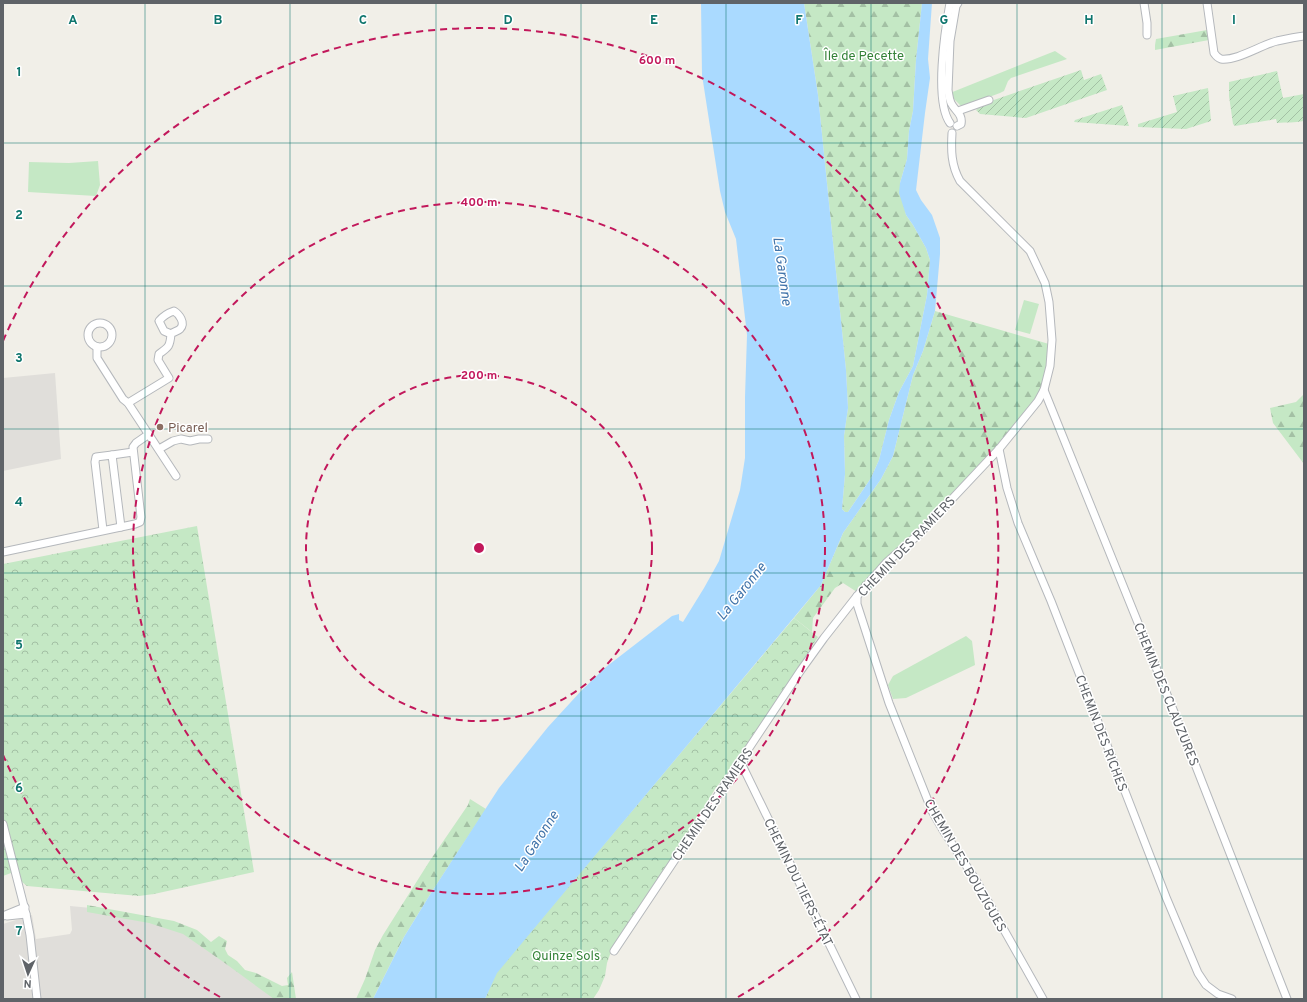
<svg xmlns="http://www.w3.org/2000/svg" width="1307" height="1002" font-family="Overpass,sans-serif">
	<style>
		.industrial { fill: #e0deda }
		.grass { fill: #c5e8c5 }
		.forest { fill: url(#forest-firs) }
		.park { fill: url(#park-crowns) }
		.garden { fill: url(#garden-furrows) }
		.water { fill: #aadaff }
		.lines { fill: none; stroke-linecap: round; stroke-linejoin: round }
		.minor-casing { stroke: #b5b8bc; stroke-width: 9 }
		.minor { stroke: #fff; stroke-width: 7 }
		.grid { fill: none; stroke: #0f766e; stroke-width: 1; stroke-opacity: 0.55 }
		.ring { fill: none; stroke: #c2185b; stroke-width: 2; stroke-dasharray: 7 5 }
		.education-dot { fill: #8d6e63; stroke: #fff; stroke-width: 1.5 }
		.labels { text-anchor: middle; stroke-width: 3; stroke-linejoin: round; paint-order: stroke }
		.park-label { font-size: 13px; fill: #348238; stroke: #fff }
		.education-label { font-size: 13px; fill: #785e54; stroke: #fff; text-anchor: start }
		.street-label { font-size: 13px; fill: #5f6368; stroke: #fff }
		.water-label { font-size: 14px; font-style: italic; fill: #4174aa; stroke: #fff }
		.grid-label { font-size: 13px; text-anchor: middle; font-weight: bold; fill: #0f766e; stroke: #fff; stroke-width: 3; stroke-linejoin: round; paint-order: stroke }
		.centre { fill: #c2185b; stroke: #fff; stroke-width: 2 }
		.ring-label { font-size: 12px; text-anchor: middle; font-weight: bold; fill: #c2185b; stroke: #fff; stroke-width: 3; stroke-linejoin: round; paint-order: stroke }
	</style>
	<defs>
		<pattern id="forest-firs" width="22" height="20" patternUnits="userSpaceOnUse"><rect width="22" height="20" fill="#c5e8c5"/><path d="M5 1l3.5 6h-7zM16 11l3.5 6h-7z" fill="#a3c0a4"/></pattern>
		<pattern id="park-crowns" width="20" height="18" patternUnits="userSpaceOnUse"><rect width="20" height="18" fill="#c5e8c5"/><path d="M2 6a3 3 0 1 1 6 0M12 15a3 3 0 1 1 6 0" fill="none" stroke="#a3c0a4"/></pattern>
		<pattern id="garden-furrows" width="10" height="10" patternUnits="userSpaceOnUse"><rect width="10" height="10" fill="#c5e8c5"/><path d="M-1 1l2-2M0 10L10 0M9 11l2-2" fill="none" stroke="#a3c0a4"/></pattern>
	</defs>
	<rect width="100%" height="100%" fill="#f1efe8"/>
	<g class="industrial">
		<polygon points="55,373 61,459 3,471 3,378"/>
		<polygon points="70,906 102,909 183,926 256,980 293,999 3,999 3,924 32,915 36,939 70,934 72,930"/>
	</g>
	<g class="grass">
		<polygon points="1055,51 1067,59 1011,78 1008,81 1004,91 1000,93 962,107 950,95 950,93"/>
		<polygon points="98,161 100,185 96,196 28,192 29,162 69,163"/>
		<polygon points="1024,300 1039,304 1030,334 1015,330"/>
		<polygon points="966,636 972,641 975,665 906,698 893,699 888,685 893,676"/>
	</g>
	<g class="forest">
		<polygon points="804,3 922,3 916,60 913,111 909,131 907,159 900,183 906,215 913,225 926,248 930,260 927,295 913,366 899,392 889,420 879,460 871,478 848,512 845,512 842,509 845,474 844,436 848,408 846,370 818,95"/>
		<polygon points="1207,30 1209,40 1155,50 1155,45 1156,39"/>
		<polygon points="935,311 1049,344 1046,367 1041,389 1036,401 997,447 936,512 883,561 857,592 843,583 835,588 813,618 812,632 794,618 821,585 843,533 881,479 893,456 913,375 923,351"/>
		<polygon points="1304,394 1304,464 1273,423 1270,408 1296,402"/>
		<polygon points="470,799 486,809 431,893 404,937 373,999 356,999 365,979 375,950 383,935 429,862 468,805"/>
		<polygon points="87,905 174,921 197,930 211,942 219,936 227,941 225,949 228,955 237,961 245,970 256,973 282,986 288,985 287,978 292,972 296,999 274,999 222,961 183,934 149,923 87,912"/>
	</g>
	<g class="park">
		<polygon points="197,526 254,872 154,894 139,896 27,886 11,873 3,876 3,564"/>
		<polygon points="794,618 818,637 742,755 715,789 667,869 613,946 607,963 605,976 599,990 593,999 485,999 496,973"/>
	</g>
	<g class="garden">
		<polygon points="1081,70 1084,80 1101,74 1107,90 1026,118 980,114 976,110 985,103"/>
		<path d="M 1277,71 L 1283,98 L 1304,94 L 1304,121 C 1294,123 1287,122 1277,123 L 1276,119 L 1235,126 L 1233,124 L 1229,96 L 1229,82 Z"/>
		<polygon points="1208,88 1211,121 1186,129 1138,127 1138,124 1177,112 1173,96"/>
		<polygon points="1122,105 1129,126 1074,122 1075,120"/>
	</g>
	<polygon class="water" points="701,3 804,3 818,95 846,370 848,408 844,436 845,474 842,509 845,512 848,512 871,478 879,460 889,420 899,392 913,366 927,295 930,260 926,248 913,225 906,215 899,193 900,183 907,159 909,131 913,111 916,60 922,3 932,3 928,59 930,78 925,113 916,190 921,200 932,215 940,238 940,254 935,311 923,351 913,375 893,456 881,479 843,533 821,585 497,973 485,999 373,999 404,937 431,893 499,788 548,727 581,691 606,667 672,616 679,614 679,620 683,622 704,588 719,561 740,490 745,458 745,397 747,335 736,239 725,212 720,191 702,75"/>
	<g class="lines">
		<g class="minor-casing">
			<g id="minor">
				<path d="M 950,3 C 945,30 934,101 950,123"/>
				<polyline points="1144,3 1147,23 1147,35"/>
				<path d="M 1207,3 L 1214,53 C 1216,56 1218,58 1221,59 C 1237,61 1261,45 1277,41 C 1286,39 1295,37 1304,36"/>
				<polyline points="958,111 989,100"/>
				<path d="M 957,126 L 961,124 C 963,114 955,111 951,103 C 949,99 949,95 948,90 L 950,41 L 956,6 L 958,3"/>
				<circle cx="100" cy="335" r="12"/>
				<polyline points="97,347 97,358 123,399 128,403 176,476"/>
				<polyline points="1044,390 1195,764 1287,999"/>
				<path d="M 128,403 L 169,378 L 158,360 L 159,354 C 169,347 170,346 171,334 L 164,331 L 159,321 C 163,316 168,313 174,311 C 179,314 186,323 180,329 C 178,331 173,332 171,334"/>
				<polyline points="159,449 173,441 181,439 190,441 199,439 208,439"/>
				<polyline points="999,449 1007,488 1018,523 1051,601 1166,897 1198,973 1206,985 1218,994 1232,999"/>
				<polyline points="112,455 133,452"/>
				<polyline points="103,530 95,462 96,457 112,455 121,527"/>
				<polyline points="3,552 135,524 140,522 141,517 133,447 136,443 149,434"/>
				<polyline points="857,596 857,604 889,703 932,811 943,830 977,882 1043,999"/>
				<polyline points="742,765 856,999"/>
				<polyline points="3,824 26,914 30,935 37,999"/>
				<polyline points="3,916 25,907"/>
				<polyline points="7,916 26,914"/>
				<path d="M 614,951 L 720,792 L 733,773 L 742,765 L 747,751 L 801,670 L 824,638 L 857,596 L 886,563 L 919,534 L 999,449 L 1038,401 L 1044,390 L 1050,366 L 1052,340 L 1049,302 L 1045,283 L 1030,251 L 960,181 C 951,165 951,150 952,133"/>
			</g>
		</g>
		<use href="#minor" class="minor"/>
	</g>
	<path class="grid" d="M 145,3 L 145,999M 290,3 L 290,999M 436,3 L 436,999M 581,3 L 581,999M 726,3 L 726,999M 871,3 L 871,999M 1017,3 L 1017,999M 1162,3 L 1162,999M 3,143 L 1304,143M 3,286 L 1304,286M 3,429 L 1304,429M 3,573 L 1304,573M 3,716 L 1304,716M 3,859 L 1304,859"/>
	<g class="ring">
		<circle cx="479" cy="548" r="173"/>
		<circle cx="479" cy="548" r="346"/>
		<path d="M220 997A519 519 0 0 1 3 755M3 341A519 519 0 1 1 738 997"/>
	</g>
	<circle class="education-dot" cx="160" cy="427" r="4"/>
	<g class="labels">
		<g class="park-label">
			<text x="864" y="60">Île de Pecette</text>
			<text x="566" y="960">Quinze Sols</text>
		</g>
		<g class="education-label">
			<text x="168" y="432">Picarel</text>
		</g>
		<g class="street-label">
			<text transform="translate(906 546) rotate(-46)" y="5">CHEMIN DES RAMIERS</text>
			<text transform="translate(1167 694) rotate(68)" y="5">CHEMIN DES CLAUZURES</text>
			<text transform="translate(1102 733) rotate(69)" y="5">CHEMIN DES RICHES</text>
			<text transform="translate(712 804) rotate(-56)" y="5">CHEMIN DES RAMIERS</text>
			<text transform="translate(966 865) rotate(60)" y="5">CHEMIN DES BOUZIGUES</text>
			<text transform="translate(799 882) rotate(64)" y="5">CHEMIN DU TIERS-ÉTAT</text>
		</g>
		<g class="water-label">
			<text transform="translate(783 271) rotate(82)" y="5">La Garonne</text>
			<text transform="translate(741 591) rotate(-51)" y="5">La Garonne</text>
			<text transform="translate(536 841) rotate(-57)" y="5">La Garonne</text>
		</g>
	</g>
	<g class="grid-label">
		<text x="73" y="24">A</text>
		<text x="218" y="24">B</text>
		<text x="363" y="24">C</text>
		<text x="508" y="24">D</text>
		<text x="654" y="24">E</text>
		<text x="799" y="24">F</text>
		<text x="944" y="24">G</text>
		<text x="1089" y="24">H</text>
		<text x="1234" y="24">I</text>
		<text x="19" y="76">1</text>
		<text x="19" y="219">2</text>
		<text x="19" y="362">3</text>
		<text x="19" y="506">4</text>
		<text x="19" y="649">5</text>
		<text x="19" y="792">6</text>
		<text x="19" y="935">7</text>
	</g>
	<circle cx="479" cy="548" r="6" class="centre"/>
	<g class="ring-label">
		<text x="657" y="64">600 m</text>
		<text x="479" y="206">400 m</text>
		<text x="479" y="379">200 m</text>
	</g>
	<rect width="1307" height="1002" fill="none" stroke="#5f6368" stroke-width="8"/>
	<g transform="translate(28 974) rotate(183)" stroke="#ffffff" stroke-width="3" paint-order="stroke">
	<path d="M0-3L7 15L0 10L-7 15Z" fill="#5f6368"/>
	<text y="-6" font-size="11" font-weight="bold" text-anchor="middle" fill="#5f6368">N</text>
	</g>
</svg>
